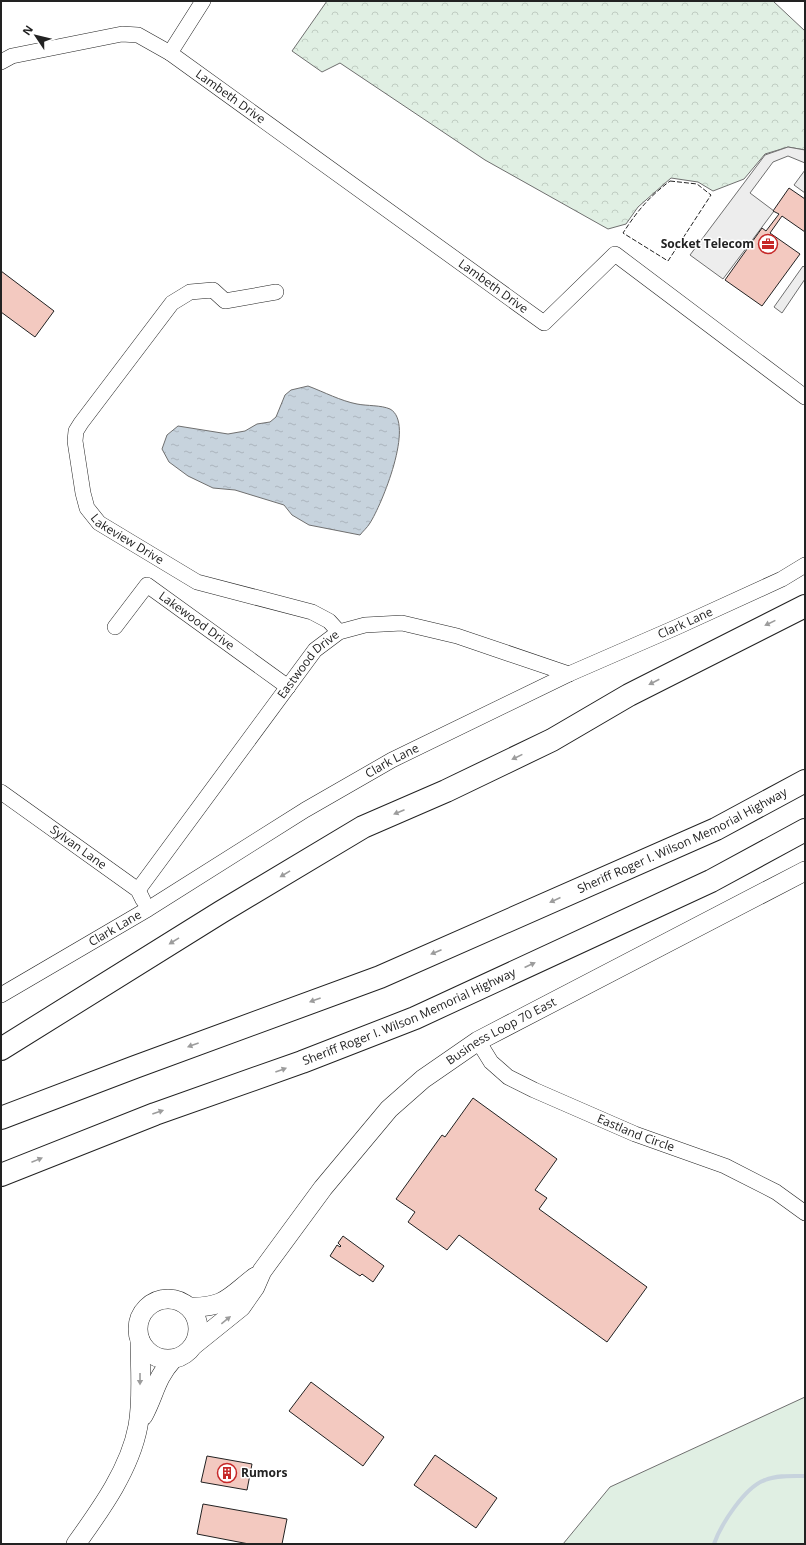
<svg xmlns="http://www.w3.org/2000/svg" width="806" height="1545" font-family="'Open Sans',sans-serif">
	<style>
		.grass { fill: #e0efe3; stroke: #6f6f6f }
		.forest { fill: url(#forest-crowns); stroke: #6f6f6f }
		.parking { fill: #ededed; stroke: #6f6f6f }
		.water { fill: url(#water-ripples); stroke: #6f6f6f }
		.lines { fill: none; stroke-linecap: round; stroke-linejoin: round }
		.stream { stroke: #c7d3dd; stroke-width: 4 }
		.building { fill: #f3c9c0; stroke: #222 }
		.minor-casing { stroke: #222; stroke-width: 16 }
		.major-casing { stroke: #222; stroke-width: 20 }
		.highway-casing { stroke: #222; stroke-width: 24 }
		.minor { stroke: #fff; stroke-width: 15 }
		.major { stroke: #fff; stroke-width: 19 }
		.highway { stroke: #fff; stroke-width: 22 }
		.fence { stroke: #222; stroke-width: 1; stroke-dasharray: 5 2; stroke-linecap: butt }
		.oneway { fill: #9c9c9c }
		.labels { text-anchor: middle; stroke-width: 3; stroke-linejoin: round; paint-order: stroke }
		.street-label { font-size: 12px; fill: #222; stroke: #fff }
		.poi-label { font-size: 12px; font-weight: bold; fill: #222; stroke: #fff; text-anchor: end }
	</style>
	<defs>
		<pattern id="forest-crowns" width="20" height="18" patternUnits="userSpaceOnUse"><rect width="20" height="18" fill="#e0efe3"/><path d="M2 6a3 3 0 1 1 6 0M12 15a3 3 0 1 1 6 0" fill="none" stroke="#c0cdc2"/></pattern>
		<pattern id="water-ripples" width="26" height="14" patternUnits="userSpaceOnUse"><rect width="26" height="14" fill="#c7d3dd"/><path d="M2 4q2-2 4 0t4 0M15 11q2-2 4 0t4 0" fill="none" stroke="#abb5bd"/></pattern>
	</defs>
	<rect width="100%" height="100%" fill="#fff"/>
	<polygon class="grass" points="805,1397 805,1544 563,1544 610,1487"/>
	<polygon class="forest" points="327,1 773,1 805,31 805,150 788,147 765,154 744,179 713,191 698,182 671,178 638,207 626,224 608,229 485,160 340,63 322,72 292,51"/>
	<g class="parking">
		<polygon points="788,147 805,150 805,163 788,156 773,162 750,193 774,211 723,279 690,255 765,155"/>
		<polygon points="805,170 805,193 794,185"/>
		<polygon points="803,266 805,268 805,279 782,313 774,307"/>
	</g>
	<path class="water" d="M 308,386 C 324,392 341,401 357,404 C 367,406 381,405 390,409 C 416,423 381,506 370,523 C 367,528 363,531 360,535 L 309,525 L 292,515 L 284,505 L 235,490 L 213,488 L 188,476 L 169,462 L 162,449 L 167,435 L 178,426 L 228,434 L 245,431 L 257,424 L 270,422 L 276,417 L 285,395 L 291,390 Z"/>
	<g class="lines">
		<path class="stream" d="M 714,1544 C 721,1524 745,1487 765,1480 C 777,1475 792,1476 805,1476"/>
	</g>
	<g class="building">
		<polygon points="789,188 805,199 805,232 782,216 770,233 800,254 762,306 725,280 762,228 766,231 779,214 773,211"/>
		<polygon points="1,271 54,311 35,337 1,312"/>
		<polygon points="473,1098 557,1159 535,1190 547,1198 539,1209 647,1287 607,1342 459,1235 447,1250 408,1222 415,1212 396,1199 442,1135 445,1137"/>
		<polygon points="343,1236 384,1266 373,1282 362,1274 360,1276 330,1256 337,1245 340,1247 341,1246 338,1243"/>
		<polygon points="311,1382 384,1437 363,1466 289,1411"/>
		<polygon points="435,1455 497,1498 476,1528 414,1485"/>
		<polygon points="207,1456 252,1464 247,1490 201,1482"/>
		<polygon points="203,1504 287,1519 282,1544 249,1544 197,1534"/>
	</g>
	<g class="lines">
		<g class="minor-casing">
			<g id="minor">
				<polyline points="170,53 203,1"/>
				<path id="s1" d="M 1,62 L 12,56 L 122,34 L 138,35 L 170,53 L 544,323 L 615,254 L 805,397"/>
				<path id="s2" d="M 276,292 L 225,301 L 213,290 L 190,292 L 172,303 L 81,423 L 76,431 L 75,441 L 83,493 L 87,508 L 99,523 L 197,582 L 312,612 L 329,621 L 339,632"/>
				<path id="s3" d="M 115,627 L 147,585 L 288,687"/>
				<path id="s4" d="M 1,792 L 138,890 L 143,900"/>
				<path id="s5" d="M 138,890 L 315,650 L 339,632 L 365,625 L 402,623 L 457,636 L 569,674"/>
				<path id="s6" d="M 1,995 L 148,909 L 305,810 L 392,760 L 569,674 L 677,627 L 782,579 L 805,565"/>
				<path id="s7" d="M 478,1041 L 491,1062 L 508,1077 L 534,1090 L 635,1134 L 725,1166 L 776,1192 L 805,1213"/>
			</g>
		</g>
		<g class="major-casing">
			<g id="major">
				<circle cx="168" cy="1329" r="30"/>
				<path d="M 189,1307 C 225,1308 229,1297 255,1277"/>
				<path id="s8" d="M 195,1344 L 241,1307 L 255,1287 L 262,1271 L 323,1188 L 389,1109 L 423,1079 L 478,1041 L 805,871"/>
				<path d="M 143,1416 C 155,1394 155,1379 173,1359"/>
				<path d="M 76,1544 C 101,1509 130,1469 138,1426 C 143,1398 140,1368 140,1340"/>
			</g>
		</g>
		<g class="highway-casing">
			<g id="highway">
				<polyline points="1,1049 221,912 363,827 446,791 552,740 629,695 805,606"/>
				<path id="s9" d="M 1,1118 L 135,1067 L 380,977 L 716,829 L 805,781"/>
				<path id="s10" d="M 1,1175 L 155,1114 L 302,1062 L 415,1018 L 711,881 L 805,830"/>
			</g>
		</g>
		<use href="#minor" class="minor"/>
		<use href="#major" class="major"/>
		<use href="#highway" class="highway"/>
		<path class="fence" d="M 670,181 L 697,184 L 711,195 L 668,261 L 623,233 C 638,210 649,197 670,181 Z"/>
	</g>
	<defs><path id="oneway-solid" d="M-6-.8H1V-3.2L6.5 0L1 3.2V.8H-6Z"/></defs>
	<g class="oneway">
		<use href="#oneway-solid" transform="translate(770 623) rotate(154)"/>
		<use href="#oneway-solid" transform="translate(654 682) rotate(153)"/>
		<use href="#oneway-solid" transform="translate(517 757) rotate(154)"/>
		<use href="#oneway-solid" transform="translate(399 812) rotate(157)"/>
		<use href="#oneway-solid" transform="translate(285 874) rotate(149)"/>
		<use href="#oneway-solid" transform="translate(555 900) rotate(156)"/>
		<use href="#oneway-solid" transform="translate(174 941) rotate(148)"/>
		<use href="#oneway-solid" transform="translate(436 952) rotate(157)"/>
		<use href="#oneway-solid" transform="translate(530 965) rotate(-25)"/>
		<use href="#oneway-solid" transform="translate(315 1000) rotate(160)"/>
		<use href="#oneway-solid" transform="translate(193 1045) rotate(160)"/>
		<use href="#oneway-solid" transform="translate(281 1070) rotate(-20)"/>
		<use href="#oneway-solid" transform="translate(158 1112) rotate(-19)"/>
		<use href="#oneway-solid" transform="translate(37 1160) rotate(-22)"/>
		<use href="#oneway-solid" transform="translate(226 1320) rotate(-39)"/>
		<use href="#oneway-solid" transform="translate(140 1379) rotate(90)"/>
	</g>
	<defs>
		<g id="office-ring" transform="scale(1)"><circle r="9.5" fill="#fff" stroke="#c62828" stroke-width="1.5"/><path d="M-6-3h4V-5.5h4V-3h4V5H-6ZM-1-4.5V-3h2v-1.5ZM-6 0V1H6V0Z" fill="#c62828"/></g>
		<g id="building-ring" transform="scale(1)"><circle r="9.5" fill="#fff" stroke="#c62828" stroke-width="1.5"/><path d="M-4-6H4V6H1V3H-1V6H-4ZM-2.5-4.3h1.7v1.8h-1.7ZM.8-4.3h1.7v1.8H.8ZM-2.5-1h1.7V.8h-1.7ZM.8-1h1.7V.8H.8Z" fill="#c62828"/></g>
	</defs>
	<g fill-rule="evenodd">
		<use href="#office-ring" x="768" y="244"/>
		<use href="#building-ring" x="227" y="1473"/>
	</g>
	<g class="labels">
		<g class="street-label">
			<text dy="4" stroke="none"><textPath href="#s1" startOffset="252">Lambeth Drive</textPath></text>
			<text dy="4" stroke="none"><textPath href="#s1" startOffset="576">Lambeth Drive</textPath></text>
			<text dy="4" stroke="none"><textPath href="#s2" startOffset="402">Lakeview Drive</textPath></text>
			<text dy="4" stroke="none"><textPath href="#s3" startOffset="114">Lakewood Drive</textPath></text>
			<text dy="4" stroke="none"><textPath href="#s6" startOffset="780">Clark Lane</textPath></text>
			<text dy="4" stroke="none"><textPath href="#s5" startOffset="283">Eastwood Drive</textPath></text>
			<text dy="4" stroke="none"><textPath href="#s6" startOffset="456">Clark Lane</textPath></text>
			<text dy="4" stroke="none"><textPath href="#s9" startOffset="736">Sheriff Roger I. Wilson Memorial Highway</textPath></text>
			<text dy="4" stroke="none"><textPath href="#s4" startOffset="95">Sylvan Lane</textPath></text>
			<text dy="4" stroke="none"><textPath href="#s6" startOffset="132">Clark Lane</textPath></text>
			<text dy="4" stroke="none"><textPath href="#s10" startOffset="438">Sheriff Roger I. Wilson Memorial Highway</textPath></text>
			<text dy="4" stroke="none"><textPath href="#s8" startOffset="444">Business Loop 70 East</textPath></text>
			<text dy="4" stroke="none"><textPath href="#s7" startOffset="187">Eastland Circle</textPath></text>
		</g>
		<g class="poi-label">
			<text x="754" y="248">Socket Telecom</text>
			<text x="241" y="1477" text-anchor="start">Rumors</text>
		</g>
	</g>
	<rect width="806" height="1545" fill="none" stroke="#222222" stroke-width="4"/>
	<g transform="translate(36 36) rotate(305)" stroke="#ffffff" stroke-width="3" paint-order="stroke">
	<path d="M0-3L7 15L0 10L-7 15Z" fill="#222222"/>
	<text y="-6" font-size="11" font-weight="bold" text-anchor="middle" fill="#222222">N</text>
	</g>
</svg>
